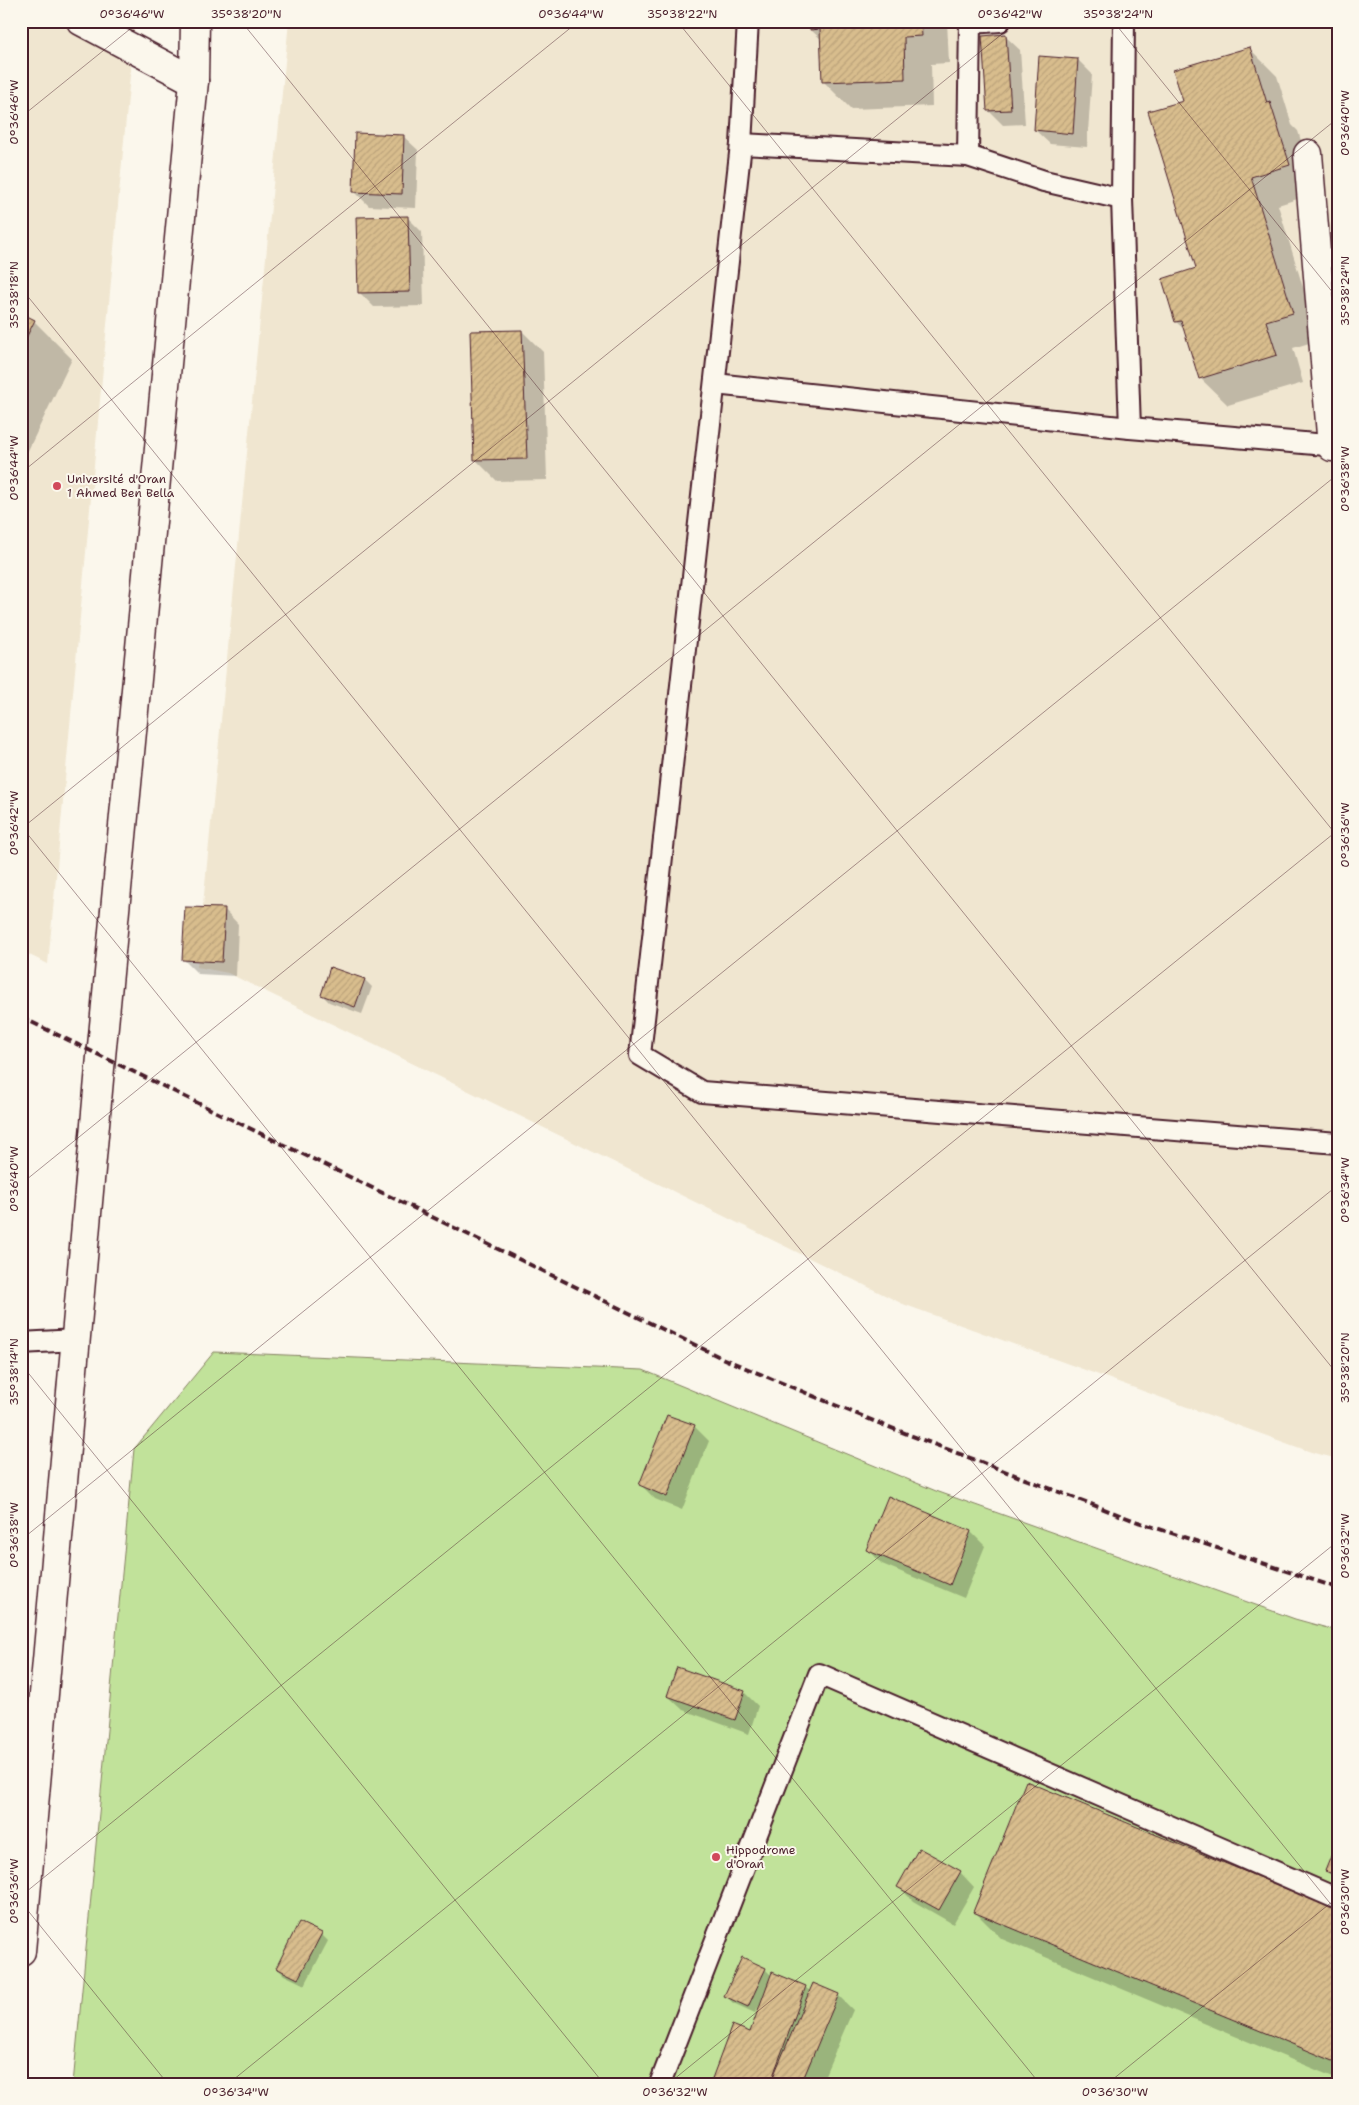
<svg xmlns="http://www.w3.org/2000/svg" width="1359" height="2105" font-family="'Shantell Sans',sans-serif">
	<style>
		.built { fill: #f0e6d0 }
		.pitch { fill: #c1e29a; stroke: #868062 }
		.shadow { fill: #0003 }
		.building { fill: url(#building-hatch); stroke: #4a1f2b }
		.lines { fill: none; stroke-linecap: round; stroke-linejoin: round }
		.service-casing { stroke: #4a1f2b; stroke-width: 24 }
		.minor-casing { stroke: #4a1f2b; stroke-width: 31 }
		.secondary-casing { stroke: #4a1f2b; stroke-width: 31 }
		.service { stroke: #fbf7ec; stroke-width: 20 }
		.minor { stroke: #fbf7ec; stroke-width: 28 }
		.secondary { stroke: #fbf7ec; stroke-width: 28 }
		.rail { stroke: #4a1f2b; stroke-width: 4; stroke-dasharray: 8 4; stroke-linecap: butt }
		.ticks { fill: none; stroke: #4a1f2b; stroke-width: 1; stroke-opacity: 0.45 }
		.poi-dot { fill: #d1495b; stroke: #fbf7ec; stroke-width: 2 }
		.labels { text-anchor: middle; stroke-width: 4; stroke-linejoin: round; paint-order: stroke }
		.poi-label { font-size: 12px; fill: #4a1f2b; stroke: #fbf7ec; text-anchor: start }
		.neatline { fill: none; stroke: #4a1f2b; stroke-width: 2 }
		.ticks-label { font-size: 12px; text-anchor: middle; fill: #4a1f2b }
	</style>
	<defs>
		<pattern id="building-hatch" width="6" height="6" patternUnits="userSpaceOnUse" patternTransform="scale(1.25)"><rect width="6" height="6" fill="#d8bd8d"/><path d="M-1 1l2-2M0 6l6-6M5 7l2-2" fill="none" stroke="#bba27a"/></pattern>
	</defs>
	<rect width="100%" height="100%" fill="#fbf7ec"/>
	<filter id="ink" filterUnits="userSpaceOnUse"><feTurbulence type="fractalNoise" baseFrequency=".02" numOctaves="2"/><feDisplacementMap in="SourceGraphic" scale="10" xChannelSelector="R" yChannelSelector="G"/><feConvolveMatrix kernelMatrix="1 2 1 2 8 2 1 2 1" color-interpolation-filters="sRGB"/></filter>
	<g filter="url(#ink)">
		<g class="built">
			<polygon points="21,21 135,21 48,964 21,951"/>
			<polygon points="289,21 1338,21 1338,1459 1311,1452 903,1304 228,973 197,967"/>
		</g>
		<polygon class="pitch" points="214,1352 643,1370 936,1491 1295,1619 1338,1631 1338,2084 73,2084 134,1449"/>
		<g class="shadow">
			<polygon points="811,21 947,21 949,63 931,64 932,106 851,109 824,82 822,40 811,30"/>
			<polygon points="1005,36 1020,50 1025,124 1003,125 989,111"/>
			<polygon points="1250,49 1277,76 1292,125 1298,131 1317,193 1278,205 1319,340 1293,348 1303,383 1228,405 1200,378 1186,331 1176,322 1198,269 1184,102"/>
			<polygon points="1078,60 1092,74 1087,147 1050,144 1035,130"/>
			<polygon points="403,136 418,150 416,208 369,206 355,192"/>
			<polygon points="407,217 422,232 424,306 374,307 360,293"/>
			<polygon points="21,314 34,321 72,359 21,465"/>
			<polygon points="522,331 543,352 547,480 497,481 476,460"/>
			<polygon points="224,909 238,924 236,976 198,974 184,960"/>
			<polygon points="331,969 365,980 372,987 362,1014 329,1002 322,995"/>
			<polygon points="668,1416 695,1427 709,1441 682,1510 655,1499 641,1485"/>
			<polygon points="889,1498 971,1532 985,1546 964,1598 882,1564 868,1549"/>
			<polygon points="744,1692 758,1706 749,1734 683,1710 668,1696"/>
			<polygon points="1338,1842 1338,1882 1326,1870"/>
			<polygon points="960,1872 974,1887 953,1924 913,1901 898,1886"/>
			<polygon points="974,1911 1338,1912 1338,2079 1002,1939"/>
			<polygon points="321,1934 328,1941 305,1985 284,1975 277,1968"/>
			<polygon points="765,1969 772,1976 805,1987 811,1992 838,1995 853,2010 821,2084 711,2084 750,2034 761,2005 759,2005 755,2013 733,2003 726,1996"/>
		</g>
		<g class="building">
			<polygon points="810,21 921,21 922,36 904,37 905,79 822,82 820,29 810,30"/>
			<polygon points="1006,34 1011,110 987,111 982,36"/>
			<polygon points="1250,47 1267,103 1270,102 1290,165 1251,177 1293,313 1266,321 1277,355 1199,379 1181,321 1175,322 1162,279 1196,268 1148,111 1183,101 1173,70"/>
			<polygon points="1039,56 1078,59 1073,134 1034,130"/>
			<polygon points="355,133 404,135 402,194 353,192"/>
			<polygon points="408,216 410,292 358,293 356,217"/>
			<polygon points="21,313 35,320 21,348"/>
			<polygon points="522,330 527,459 474,460 470,331"/>
			<polygon points="185,907 225,908 222,962 182,960"/>
			<polygon points="330,967 365,979 355,1007 321,995"/>
			<polygon points="667,1415 695,1425 667,1497 639,1485"/>
			<polygon points="888,1496 971,1531 950,1585 866,1550"/>
			<polygon points="677,1667 745,1691 735,1720 667,1696"/>
			<polygon points="1026,1781 1338,1910 1338,2063 973,1912"/>
			<polygon points="1338,1839 1338,1876 1325,1871"/>
			<polygon points="919,1848 961,1871 939,1910 897,1887"/>
			<polygon points="299,1922 322,1933 298,1979 276,1968"/>
			<polygon points="742,1957 766,1968 748,2007 724,1996"/>
			<polygon points="772,1972 806,1986 770,2084 710,2084 732,2025 750,2032"/>
			<polygon points="813,1983 839,1994 801,2084 770,2084"/>
		</g>
		<g class="lines">
			<g class="service-casing">
				<g id="service">
					<polyline points="748,21 741,144 640,1055 702,1092 1338,1143"/>
					<polyline points="1124,21 1122,199 1130,428"/>
					<polyline points="970,23 1000,21"/>
					<polyline points="741,144 968,156 1044,181 1122,199"/>
					<polyline points="968,156 970,21"/>
					<polyline points="715,384 1130,428 1338,446"/>
					<polyline points="21,1343 76,1340"/>
					<polyline points="660,2084 819,1674 1338,1899"/>
				</g>
			</g>
			<g class="minor-casing">
				<g id="minor">
					<polyline points="81,21 194,81"/>
					<polyline points="1308,154 1332,447"/>
				</g>
			</g>
			<g class="secondary-casing">
				<polyline id="secondary" points="21,1951 101,1057 194,81 195,21"/>
			</g>
			<use href="#service" class="service"/>
			<use href="#minor" class="minor"/>
			<use href="#secondary" class="secondary"/>
			<polyline class="rail" points="21,1017 724,1359 881,1424 1138,1522 1338,1588"/>
		</g>
	</g>
	<path class="ticks" d="M 241,21 L 1338,1375M 677,21 L 1338,837M 1113,21 L 1338,299M 21,117 L 140,21M 21,288 L 1338,1913M 21,473 L 579,21M 21,826 L 1040,2084M 21,829 L 1018,21M 21,1184 L 1338,118M 21,1364 L 604,2084M 21,1540 L 1338,474M 21,1896 L 1338,830M 21,1902 L 168,2084M 228,2084 L 1338,1185M 668,2084 L 1338,1541M 1107,2084 L 1338,1897"/>
	<g class="poi-dot">
		<circle cx="57" cy="486" r="5"/>
		<circle cx="716" cy="1857" r="5"/>
	</g>
	<g class="labels">
		<g class="poi-label">
			<text x="67" y="483">Université d'Oran<tspan x="67" dy="14">1 Ahmed Ben Bella</tspan></text>
			<text x="726" y="1854">Hippodrome<tspan x="726" dy="14">d'Oran</tspan></text>
		</g>
	</g>
	<rect width="1359" height="2105" fill="none" stroke="#fbf7ec" stroke-width="55"/>
	<rect x="28" y="28" width="1304" height="2050" class="neatline"/>
	<g class="ticks-label">
		<text x="132" y="18">0°36'46"W</text>
		<text x="246" y="18">35°38'20"N</text>
		<text x="571" y="18">0°36'44"W</text>
		<text x="682" y="18">35°38'22"N</text>
		<text x="1010" y="18">0°36'42"W</text>
		<text x="1118" y="18">35°38'24"N</text>
		<text transform="translate(14 112) rotate(-90)" y="4">0°36'46"W</text>
		<text transform="translate(1345 123) rotate(-90)" y="4">0°36'40"W</text>
		<text transform="translate(1345 291) rotate(-90)" y="4">35°38'24"N</text>
		<text transform="translate(14 295) rotate(-90)" y="4">35°38'18"N</text>
		<text transform="translate(14 468) rotate(-90)" y="4">0°36'44"W</text>
		<text transform="translate(1345 479) rotate(-90)" y="4">0°36'38"W</text>
		<text transform="translate(14 823) rotate(-90)" y="4">0°36'42"W</text>
		<text transform="translate(1345 835) rotate(-90)" y="4">0°36'36"W</text>
		<text transform="translate(14 1179) rotate(-90)" y="4">0°36'40"W</text>
		<text transform="translate(1345 1190) rotate(-90)" y="4">0°36'34"W</text>
		<text transform="translate(1345 1368) rotate(-90)" y="4">35°38'20"N</text>
		<text transform="translate(14 1372) rotate(-90)" y="4">35°38'14"N</text>
		<text transform="translate(14 1535) rotate(-90)" y="4">0°36'38"W</text>
		<text transform="translate(1345 1546) rotate(-90)" y="4">0°36'32"W</text>
		<text transform="translate(14 1891) rotate(-90)" y="4">0°36'36"W</text>
		<text transform="translate(1345 1902) rotate(-90)" y="4">0°36'30"W</text>
		<text x="236" y="2096">0°36'34"W</text>
		<text x="675" y="2096">0°36'32"W</text>
		<text x="1115" y="2096">0°36'30"W</text>
	</g>
</svg>
